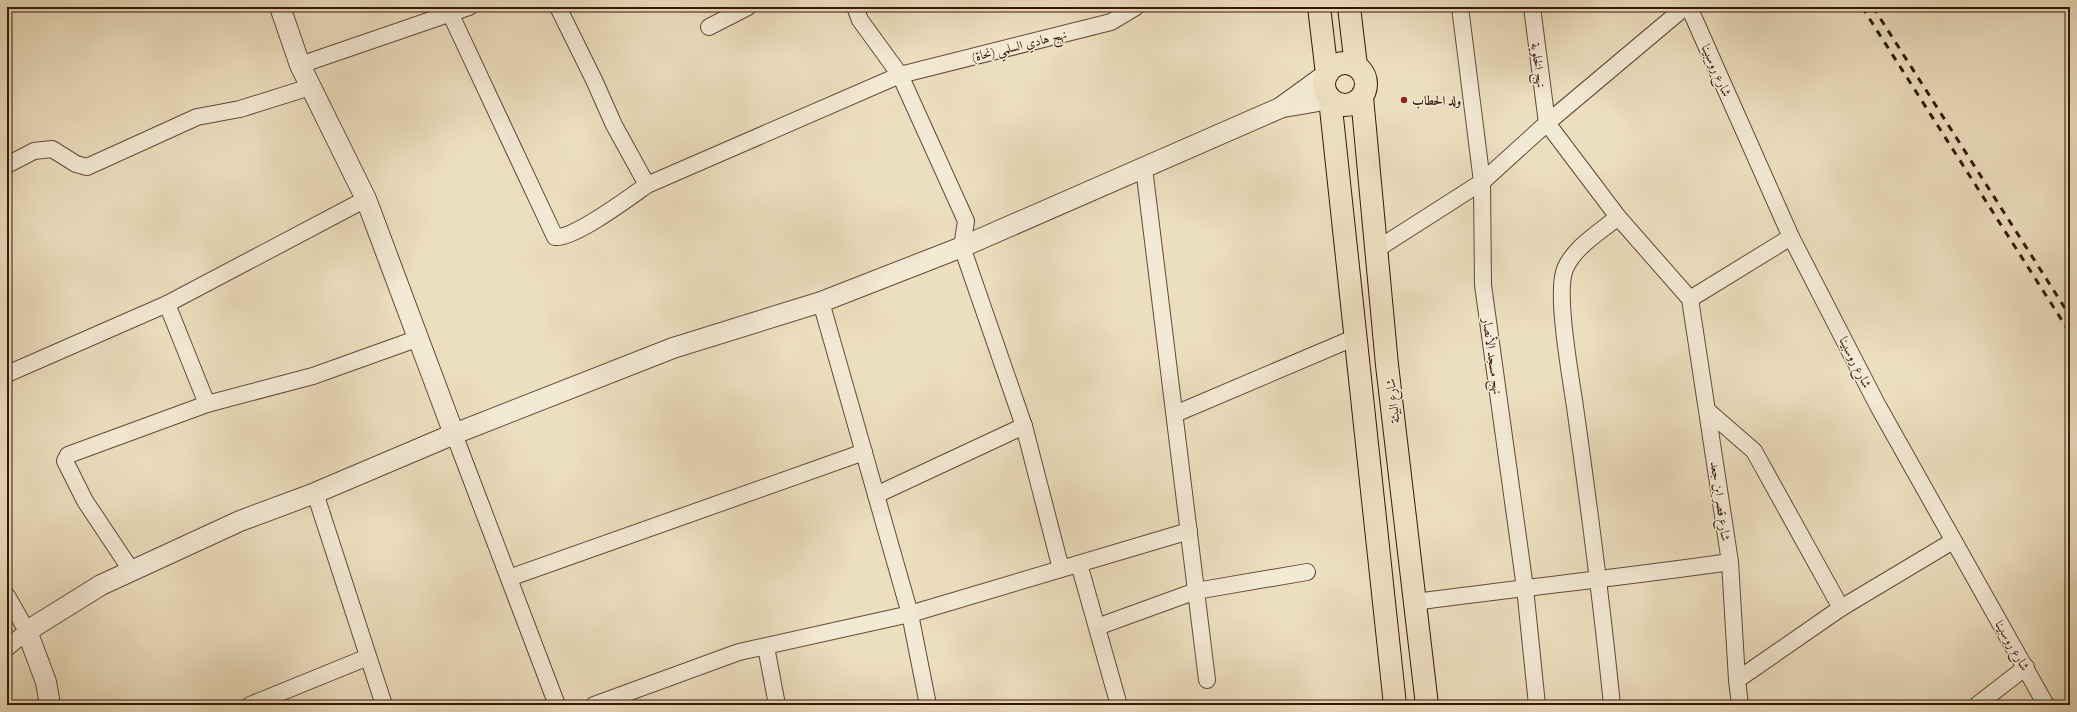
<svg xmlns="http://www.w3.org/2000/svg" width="2077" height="712" font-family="'IM FELL Double Pica',Amiri,serif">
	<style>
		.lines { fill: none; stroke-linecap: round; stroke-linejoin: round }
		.minor-casing { stroke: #644937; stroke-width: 18 }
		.tertiary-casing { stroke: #644937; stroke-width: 22 }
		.primary-casing { stroke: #37170a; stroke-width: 24 }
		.minor { stroke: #f3ead5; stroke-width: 16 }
		.tertiary { stroke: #f3ead5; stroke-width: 20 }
		.primary { stroke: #ecdfbf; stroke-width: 22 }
		.rail { stroke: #37170a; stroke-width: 3; stroke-dasharray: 7 7; stroke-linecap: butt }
		.poi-dot { fill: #8f2418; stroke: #f3ead5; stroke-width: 1.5 }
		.labels { text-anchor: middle; stroke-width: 3; stroke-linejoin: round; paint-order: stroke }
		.street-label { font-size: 13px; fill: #37170a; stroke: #f3ead5 }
		.poi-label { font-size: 13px; font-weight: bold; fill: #37170a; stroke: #f3ead5; text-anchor: start }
	</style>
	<rect width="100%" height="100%" fill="#ecdfbf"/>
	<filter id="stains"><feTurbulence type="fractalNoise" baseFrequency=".005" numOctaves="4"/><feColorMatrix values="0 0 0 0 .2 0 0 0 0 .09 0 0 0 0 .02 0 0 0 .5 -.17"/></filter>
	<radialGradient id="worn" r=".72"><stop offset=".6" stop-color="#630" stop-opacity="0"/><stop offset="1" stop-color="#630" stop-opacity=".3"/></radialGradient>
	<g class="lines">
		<g class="minor-casing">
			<g id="minor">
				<polyline points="558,7 594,80 614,125 647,185 900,75 1111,22 1136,7"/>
				<polyline points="855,7 860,20 900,75 966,221 962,247 1024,426 1061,569"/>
				<polyline points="1460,7 1482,182 1483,285 1525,588 1537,705"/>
				<polyline points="1532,7 1547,123 1618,217 1690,299"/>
				<polyline points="1689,7 1791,237 1878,406 2046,705"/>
				<path d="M 450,13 L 555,237 C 574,239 630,197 647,185"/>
				<polyline points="709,27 748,7"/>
				<polyline points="300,65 469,7"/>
				<polyline points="7,165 34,151 52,149 76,164 87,167 197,117 240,109 310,87"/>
				<polyline points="1144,168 1207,680"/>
				<polyline points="1377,249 1482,182 1547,123 1685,7"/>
				<polyline points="1690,299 1730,562 1737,680 1740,705"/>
				<polyline points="1690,299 1791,237"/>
				<polyline points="821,302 910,614 928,705"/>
				<polyline points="167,304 207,404"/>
				<polyline points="7,374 167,304 366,199"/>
				<polyline points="1708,411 1754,451 1841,608"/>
				<polyline points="1175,414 1356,337"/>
				<polyline points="454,434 557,705"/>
				<polyline points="315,493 384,705"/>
				<polyline points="876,495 1024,426"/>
				<polyline points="1079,564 1118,702"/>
				<polyline points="131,570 85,501 65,461 68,455 207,404 313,376 419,338"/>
				<polyline points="509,578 864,452"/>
				<polyline points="7,596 27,631 7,648"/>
				<path d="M 1415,602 C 1520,588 1625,577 1730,562"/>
				<polyline points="1097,627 1196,591 1307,572"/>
				<polyline points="766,647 777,705"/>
				<polyline points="1737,680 1841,608 1953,541"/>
				<polyline points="250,705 368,657"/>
				<polyline points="594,705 739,652 910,614 1189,531"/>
				<path d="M 1612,705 C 1602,605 1589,506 1575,407 C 1571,378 1555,293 1565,269 C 1574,247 1600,232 1618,217"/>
				<polyline points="1977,705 2026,667"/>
			</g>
		</g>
		<g class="tertiary-casing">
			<g id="tertiary">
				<polyline points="280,7 300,65 366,199 454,434"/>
				<polyline points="1284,107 1330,99"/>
				<polyline points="50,705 46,682 27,631 101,585 240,521 315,493 454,434 673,348 821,302 962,247 1280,108 1327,74"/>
			</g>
		</g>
		<g class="primary-casing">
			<g id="primary">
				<polyline points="1319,7 1327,74"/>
				<polyline points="1349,7 1356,66"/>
				<circle cx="1345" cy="84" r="21"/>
				<polyline points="1362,97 1387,365 1427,705"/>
				<polyline points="1330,99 1395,705"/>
			</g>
		</g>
		<use href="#minor" class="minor"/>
		<use href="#tertiary" class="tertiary"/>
		<use href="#primary" class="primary"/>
		<g class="rail">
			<polyline points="1862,7 2070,333"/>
			<polyline points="1873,7 2070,316"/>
		</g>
	</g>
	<circle class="poi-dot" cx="1404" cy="100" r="4"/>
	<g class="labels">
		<g class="street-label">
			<text transform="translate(1019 45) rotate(-14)" y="5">نهج هادي السلمي (نحاة)</text>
			<text transform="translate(1539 65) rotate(82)" y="5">نهج الخلوية</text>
			<text transform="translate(1717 70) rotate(66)" y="5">شارع روسبينا</text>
			<text transform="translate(1493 356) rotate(82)" y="5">نهج مسجد الأنصار</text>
			<text transform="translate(1856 362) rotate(63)" y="5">شارع روسبينا</text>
			<text transform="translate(1392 401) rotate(-97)" y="5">شارع البيئة</text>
			<text transform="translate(1721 501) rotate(82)" y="5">شارع قصر ابن جعد</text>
			<text transform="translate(2013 645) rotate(60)" y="5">شارع روسبينا</text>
		</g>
		<g class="poi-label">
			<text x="1412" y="105">ولد الحطاب</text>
		</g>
	</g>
	<rect width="2077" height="712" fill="none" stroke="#ecdfbf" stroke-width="24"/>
	<rect x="8" y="8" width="2061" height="696" fill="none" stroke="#37170a" stroke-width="2"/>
	<rect x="12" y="12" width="2053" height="688" fill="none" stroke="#37170a"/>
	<rect width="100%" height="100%" filter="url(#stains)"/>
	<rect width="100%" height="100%" fill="url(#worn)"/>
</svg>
